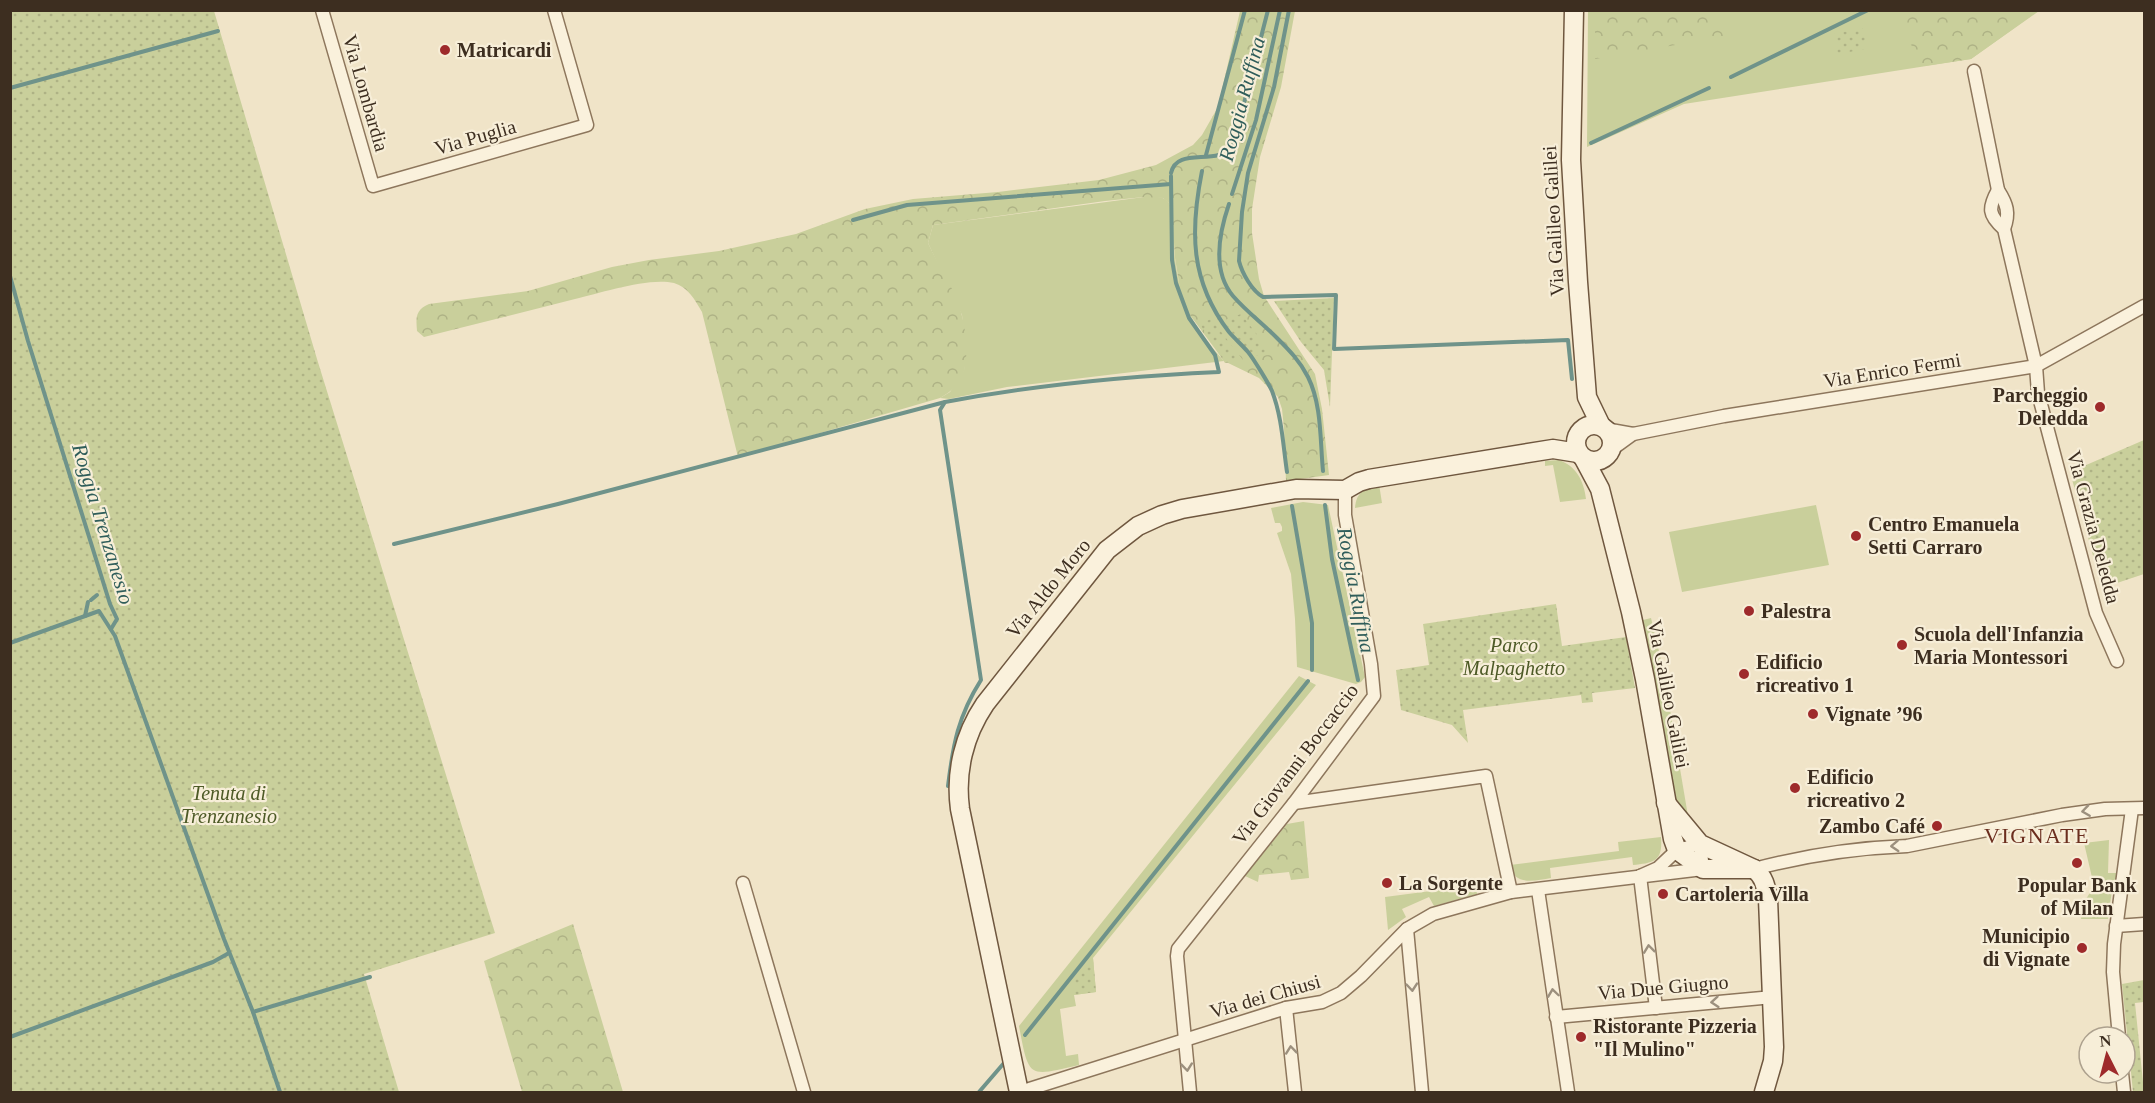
<svg xmlns="http://www.w3.org/2000/svg" width="2155" height="1103" font-family="Georgia,serif">
	<style>
		.grass { fill: #c9cf9b }
		.forest { fill: url(#forest-crowns) }
		.park { fill: url(#park-dots) }
		.lines { fill: none; stroke-linecap: round; stroke-linejoin: round }
		.stream { stroke: #6f938a; stroke-width: 4 }
		.street-casing { stroke: #8d765c; stroke-width: 15 }
		.secondary-casing { stroke: #6f573f; stroke-width: 21 }
		.street { stroke: #faf1dc; stroke-width: 12 }
		.secondary { stroke: #faf1dc; stroke-width: 18 }
		.oneway { stroke: #9c907e }
		.poi-dot { fill: #9e2a2b; stroke: #f7eed8; stroke-width: 2 }
		.labels { text-anchor: middle; stroke-width: 4.5; stroke-linejoin: round; paint-order: stroke }
		.poi-label { font-size: 20px; font-weight: bold; fill: #3d2e20; stroke: #f7eed8; text-anchor: start }
		.street-label { font-size: 20px; fill: #3d2e20; stroke: #f7eed8 }
		.park-label { font-size: 20px; font-style: italic; fill: #4d5a26; stroke: #f7eed8 }
		.water-label { font-size: 21px; font-style: italic; fill: #2f5d5a; stroke: #f7eed8 }
		.quarter-label { font-size: 22px; letter-spacing: 1.5px; fill: #6b2e1e; stroke: #f7eed8 }
	</style>
	<defs>
		<pattern id="forest-crowns" width="20" height="18" patternUnits="userSpaceOnUse" patternTransform="scale(1.5)"><rect width="20" height="18" fill="#c9cf9b"/><path d="M2 6a3 3 0 1 1 6 0M12 15a3 3 0 1 1 6 0" fill="none" stroke="#aeb285"/></pattern>
		<pattern id="park-dots" width="8" height="8" patternUnits="userSpaceOnUse" patternTransform="scale(1.5)"><rect width="8" height="8" fill="#c9cf9b"/><path d="M2 2h.1M6 6h.1" fill="none" stroke="#aeb285" stroke-width="1.8" stroke-linecap="round"/></pattern>
	</defs>
	<rect width="100%" height="100%" fill="#f0e4c8"/>
	<g class="grass">
		<polygon points="1588,11 2039,11 1971,59 1684,104 1587,147"/>
		<path d="M 1144,197 C 1152,197 1164,195 1169,203 C 1177,215 1173,244 1175,259 C 1181,306 1193,326 1224,361 L 1007,387 L 949,399 L 940,398 L 950,392 L 964,370 L 966,349 L 962,315 L 928,243 L 933,225 Z"/>
		<path d="M 1559,460 C 1576,466 1584,481 1586,499 L 1560,502 L 1553,465 L 1545,466 L 1545,461 Z"/>
		<path d="M 1379,484 L 1382,503 L 1355,508 C 1356,492 1365,488 1379,484 Z"/>
		<polygon points="1303,502 1328,505 1365,677 1361,682 1356,684 1297,667 1295,619 1291,574 1277,533 1282,531 1282,527 1280,523 1275,523 1271,508"/>
		<polygon points="1816,505 1829,565 1682,592 1669,532"/>
		<polygon points="1651,618 1663,668 1688,816 1677,802 1674,795 1639,621"/>
		<path d="M 1299,676 L 1316,685 L 1093,958 L 1096,992 L 1074,995 L 1076,1006 L 1060,1009 L 1066,1056 L 1078,1054 L 1079,1065 C 1028,1077 1029,1079 1019,1026 Z"/>
		<path d="M 1661,837 C 1663,861 1654,863 1633,865 L 1632,857 L 1550,868 L 1551,878 C 1534,881 1514,886 1510,865 L 1619,851 L 1618,842 Z"/>
		<polygon points="2109,840 2108,873 2120,873 2118,889 2112,890 2108,919 2081,919 2083,904 2094,886 2084,843"/>
		<polygon points="1477,885 1477,894 1434,906 1429,897 1402,909 1406,917 1388,930 1385,897"/>
	</g>
	<g class="forest">
		<polygon points="1901,10 2027,10 2031,16 1971,59 1924,66 1907,38"/>
		<path d="M 1240,11 L 1295,11 L 1281,87 L 1260,157 L 1252,209 L 1252,233 L 1259,279 L 1264,296 L 1315,374 L 1322,409 L 1329,475 L 1286,481 L 1284,429 L 1282,409 L 1278,397 L 1259,378 L 1224,361 L 1187,311 L 1181,295 L 1175,258 L 1172,211 L 1169,203 L 1163,198 L 1144,197 L 1105,201 L 933,225 L 928,243 C 936,260 946,276 954,293 C 964,314 970,348 964,371 C 961,383 951,392 940,398 L 738,457 L 702,312 C 695,300 688,287 674,283 C 648,277 601,293 575,299 C 525,312 474,324 424,337 L 417,331 C 416,318 415,310 429,304 L 528,291 L 612,267 L 649,260 L 719,251 L 796,234 L 865,209 L 913,199 L 998,192 L 1099,180 L 1156,165 L 1193,145 L 1202,135 L 1218,107 Z"/>
		<polygon points="1595,11 1724,11 1727,36 1595,59"/>
		<polygon points="1304,821 1309,878 1291,880 1289,872 1259,875 1258,882 1245,876 1287,824"/>
		<polygon points="573,924 623,1092 522,1092 484,961"/>
	</g>
	<g class="park">
		<polygon points="10,11 214,11 317,359 495,933 364,974 399,1092 11,1092"/>
		<polygon points="1863,28 1867,49 1837,54 1834,34"/>
		<polygon points="1334,298 1330,407 1324,370 1301,342 1274,301"/>
		<polygon points="1241,314 1273,355 1252,356 1223,321"/>
		<polygon points="1211,319 1243,360 1225,363 1200,324"/>
		<polygon points="2144,440 2144,574 2102,588 2070,472"/>
		<polygon points="1556,604 1562,646 1626,637 1635,688 1592,693 1593,702 1582,703 1581,695 1463,710 1468,743 1452,725 1401,710 1396,670 1429,665 1423,624"/>
		<polygon points="1093,958 1096,992 1074,995 1073,983"/>
		<polygon points="2144,980 2144,1002 2135,1003 2144,1092 2133,1092 2122,984"/>
	</g>
	<g class="lines">
		<g class="stream">
			<path d="M 1289,10 L 1274,87 L 1248,173 L 1242,212 L 1239,261 C 1242,273 1252,291 1263,297 L 1336,295 L 1334,349 L 1568,340 L 1572,379"/>
			<polyline points="1731,77 1868,10"/>
			<polyline points="10,88 218,31"/>
			<polyline points="1591,143 1709,88"/>
			<polyline points="1206,155 1245,10"/>
			<path d="M 1202,171 C 1190,231 1190,281 1229,332 C 1235,339 1242,345 1248,352 C 1253,358 1269,384 1272,391 C 1282,417 1283,445 1287,472"/>
			<path d="M 1171,173 C 1177,146 1217,167 1233,146 L 1268,10"/>
			<polyline points="1232,194 1256,120 1280,10"/>
			<path d="M 1229,204 C 1219,233 1212,271 1233,296 C 1246,311 1263,324 1277,338 C 1289,350 1300,361 1308,377 C 1322,405 1320,441 1323,471"/>
			<polyline points="853,220 907,205 1171,184"/>
			<polyline points="10,276 28,341 110,604 117,619 111,629"/>
			<polyline points="1325,505 1332,559 1358,680"/>
			<polyline points="1292,506 1312,623 1312,670"/>
			<polyline points="394,544 558,504 945,402"/>
			<polyline points="91,600 97,595"/>
			<polyline points="85,616 88,602"/>
			<polyline points="10,643 99,611 115,636 224,939 253,1012 280,1092"/>
			<path d="M 948,786 C 953,745 958,716 981,680 L 940,410 L 945,402 C 1036,385 1127,376 1219,372 L 1215,355 L 1189,318 L 1176,283 L 1172,260 L 1171,176"/>
			<polyline points="253,1012 370,977"/>
			<polyline points="1025,1035 1308,681"/>
			<polyline points="10,1037 213,962 229,953"/>
			<polyline points="979,1092 1004,1063"/>
		</g>
		<g class="street-casing">
			<g id="street">
				<polyline points="322,10 373,186 587,125 554,10"/>
				<path d="M 1974,71 L 1998,190 C 2007,204 2010,213 2004,229"/>
				<path d="M 1998,190 C 1988,208 1988,215 2004,229 L 2036,366 L 2038,393 L 2096,613 L 2117,661"/>
				<polyline points="1605,429 1633,434"/>
				<polyline points="1611,450 1633,434 1724,416 2036,366 2144,306"/>
				<polyline points="1294,803 1486,776 1511,892"/>
				<path d="M 1754,869 C 1803,856 1856,848 1907,846 L 2062,815 L 2105,809 L 2144,808"/>
				<polyline points="1640,876 1656,1008"/>
				<polyline points="743,883 804,1092"/>
				<polyline points="1538,890 1568,1092"/>
				<polyline points="2116,926 2144,924"/>
				<polyline points="1407,929 1422,1092"/>
				<polyline points="1286,1008 1295,1092"/>
				<polyline points="1556,1017 1773,997"/>
				<polyline points="2119,1037 2113,972 2114,944 2132,809"/>
				<polyline points="2122,1073 2124,1092"/>
				<polyline points="1020,1092 1286,1008 1322,1002 1341,993 1361,976 1407,929 1433,914 1511,892 1703,869 1700,844 1677,850 1658,868 1640,876"/>
				<polyline points="1190,1092 1177,956 1178,949 1294,803 1374,696 1371,664 1345,515 1345,490"/>
			</g>
		</g>
		<g class="secondary-casing">
			<g id="secondary">
				<polyline points="1574,10 1571,160 1578,282 1587,397 1601,426"/>
				<circle cx="1594" cy="443" r="18"/>
				<polyline points="1584,459 1600,489 1631,612 1645,679 1673,839 1677,850 1703,869 1754,869"/>
				<path d="M 1666,803 L 1700,844 L 1754,869 C 1764,876 1766,887 1768,899 L 1774,1047 L 1773,1061 L 1764,1092"/>
				<path d="M 1019,1092 L 960,809 C 955,772 964,735 985,704 L 1107,550 L 1138,526 L 1162,515 L 1182,509 L 1296,489 L 1345,490 L 1359,482 L 1369,479 L 1553,449 L 1578,453"/>
			</g>
		</g>
		<use href="#street" class="street"/>
		<use href="#secondary" class="secondary"/>
	</g>
	<defs><path id="oneway-chevron" d="M-2-3.5L2.5 0L-2 3.5" fill="none" stroke-width="1.6" stroke-linecap="round" stroke-linejoin="round" transform="scale(1.5)"/></defs>
	<g class="oneway">
		<use href="#oneway-chevron" transform="translate(2086 811) rotate(172)"/>
		<use href="#oneway-chevron" transform="translate(1895 846) rotate(177)"/>
		<use href="#oneway-chevron" transform="translate(1649 949) rotate(-97)"/>
		<use href="#oneway-chevron" transform="translate(1412 987) rotate(85)"/>
		<use href="#oneway-chevron" transform="translate(1553 993) rotate(-98)"/>
		<use href="#oneway-chevron" transform="translate(1715 1002) rotate(175)"/>
		<use href="#oneway-chevron" transform="translate(1291 1050) rotate(-96)"/>
		<use href="#oneway-chevron" transform="translate(1187 1067) rotate(84)"/>
	</g>
	<g class="poi-dot">
		<circle cx="445" cy="50" r="6"/>
		<circle cx="2100" cy="407" r="6"/>
		<circle cx="1856" cy="536" r="6"/>
		<circle cx="1749" cy="611" r="6"/>
		<circle cx="1902" cy="645" r="6"/>
		<circle cx="1744" cy="674" r="6"/>
		<circle cx="1813" cy="714" r="6"/>
		<circle cx="1795" cy="788" r="6"/>
		<circle cx="1937" cy="826" r="6"/>
		<circle cx="2077" cy="863" r="6"/>
		<circle cx="1387" cy="883" r="6"/>
		<circle cx="1663" cy="894" r="6"/>
		<circle cx="2082" cy="948" r="6"/>
		<circle cx="1581" cy="1037" r="6"/>
	</g>
	<g class="labels">
		<g class="poi-label">
			<text x="457" y="57">Matricardi</text>
			<text x="2088" y="402" text-anchor="end">Parcheggio<tspan x="2088" dy="23">Deledda</tspan></text>
			<text x="1868" y="531">Centro Emanuela<tspan x="1868" dy="23">Setti Carraro</tspan></text>
			<text x="1761" y="618">Palestra</text>
			<text x="1914" y="641">Scuola dell'Infanzia<tspan x="1914" dy="23">Maria Montessori</tspan></text>
			<text x="1756" y="669">Edificio<tspan x="1756" dy="23">ricreativo 1</tspan></text>
			<text x="1825" y="721">Vignate ’96</text>
			<text x="1807" y="784">Edificio<tspan x="1807" dy="23">ricreativo 2</tspan></text>
			<text x="1925" y="833" text-anchor="end">Zambo Café</text>
			<text x="1399" y="890">La Sorgente</text>
			<text x="2077" y="892" text-anchor="middle">Popular Bank<tspan x="2077" dy="23">of Milan</tspan></text>
			<text x="1675" y="901">Cartoleria Villa</text>
			<text x="2070" y="943" text-anchor="end">Municipio<tspan x="2070" dy="23">di Vignate</tspan></text>
			<text x="1593" y="1033">Ristorante Pizzeria<tspan x="1593" dy="23">"Il Mulino"</tspan></text>
		</g>
		<g class="street-label">
			<text transform="translate(366 93) rotate(74)" y="7">Via Lombardia</text>
			<text transform="translate(475 137) rotate(-16)" y="7">Via Puglia</text>
			<text transform="translate(1553 221) rotate(-93)" y="7">Via Galileo Galilei</text>
			<text transform="translate(1892 370) rotate(-9)" y="7">Via Enrico Fermi</text>
			<text transform="translate(2094 527) rotate(75)" y="7">Via Grazia Deledda</text>
			<text transform="translate(1048 588) rotate(-51)" y="7">Via Aldo Moro</text>
			<text transform="translate(1669 694) rotate(79)" y="7">Via Galileo Galilei</text>
			<text transform="translate(1295 764) rotate(-53)" y="7">Via Giovanni Boccaccio</text>
			<text transform="translate(1663 987) rotate(-5)" y="7">Via Due Giugno</text>
			<text transform="translate(1265 996) rotate(-16)" y="7">Via dei Chiusi</text>
		</g>
		<g class="park-label">
			<text x="1514" y="652">Parco<tspan x="1514" dy="23">Malpaghetto</tspan></text>
			<text x="229" y="800">Tenuta di<tspan x="229" dy="23">Trenzanesio</tspan></text>
		</g>
		<g class="water-label">
			<text transform="translate(1242 99) rotate(-75)" y="7">Roggia Ruffina</text>
			<text transform="translate(103 524) rotate(73)" y="7">Roggia Trenzanesio</text>
			<text transform="translate(1356 590) rotate(79)" y="7">Roggia Ruffina</text>
		</g>
		<g class="quarter-label">
			<text x="2037" y="843">VIGNATE</text>
		</g>
	</g>
	<rect width="2155" height="1103" fill="none" stroke="#3d2e20" stroke-width="24"/>
	<g transform="translate(2107 1055) rotate(354)"><circle r="28" fill="#f7eed8" stroke="#ada18e" stroke-width="1.5"/>
	<path d="M0-4.5L10 22L0 15L-10 22Z" fill="#9e2a2b"/>
	<text y="-9" font-size="16" font-weight="bold" text-anchor="middle" fill="#3d2e20">N</text>
	</g>
</svg>
